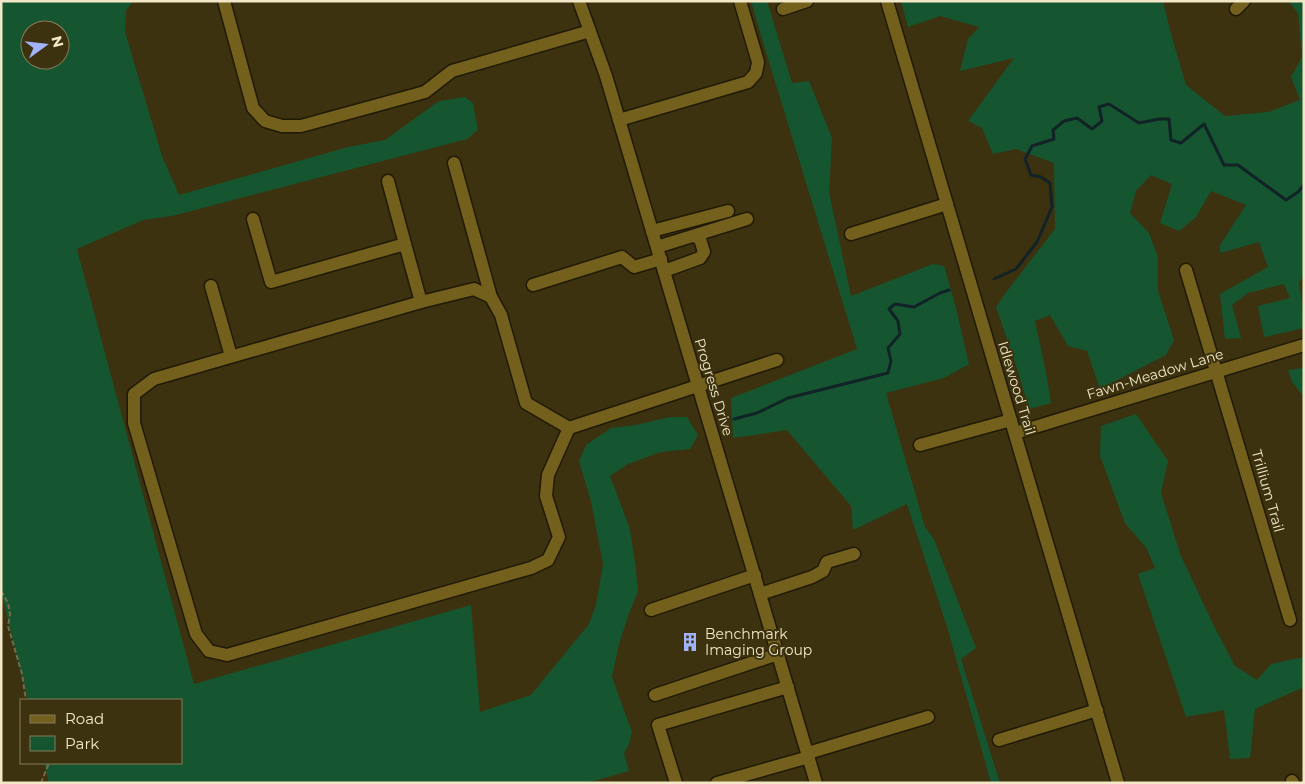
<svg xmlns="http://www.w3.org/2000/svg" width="1305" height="784" font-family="Montserrat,sans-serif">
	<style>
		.green { fill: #155630; fill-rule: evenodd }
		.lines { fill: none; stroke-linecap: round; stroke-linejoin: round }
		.stream { stroke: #122327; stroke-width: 3 }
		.minor-casing { stroke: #201a06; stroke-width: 15 }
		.path { stroke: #756b49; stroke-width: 2; stroke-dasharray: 5 2.5; stroke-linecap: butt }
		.minor { stroke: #73601c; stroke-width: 12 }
		.labels { text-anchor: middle; stroke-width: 4; stroke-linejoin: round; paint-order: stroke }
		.street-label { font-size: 14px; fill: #f2e8c8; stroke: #3c320f }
		.poi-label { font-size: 14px; fill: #f2e8c8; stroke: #3c320f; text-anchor: start }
	</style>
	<rect width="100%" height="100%" fill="#3c320f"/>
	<g class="green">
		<path d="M 1,1 L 133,1 L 126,11 L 125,32 L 162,156 L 179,195 L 348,147 L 385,140 L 439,101 L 465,97 L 473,103 L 478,130 L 467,139 L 172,216 L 143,220 L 77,249 L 194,684 L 471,605 L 480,712 L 531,695 L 589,624 L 596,605 L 603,564 L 591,501 L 579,461 L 586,445 L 611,428 L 636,425 L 670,417 L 687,417 L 698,435 L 690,449 L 661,452 L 628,464 L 610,476 L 630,529 L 636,570 L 638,592 L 629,613 L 619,644 L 612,677 L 632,732 L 629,744 L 624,753 L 629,771 L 587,783 L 49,783 L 44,763 L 181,763 L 181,700 L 28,700 L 1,592 ZM 30,30 L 60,30 L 60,60 L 30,60 Z"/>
		<polygon points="751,1 767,1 792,83 809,81 832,138 829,192 851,296 933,264 944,266 956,308 969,364 944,378 886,393 925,527 934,539 976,648 961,659 1000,783 991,783 948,630 907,504 853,530 851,506 787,430 733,438 731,398 857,349 766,52"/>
		<polygon points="901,1 1163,1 1171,34 1186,85 1225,116 1269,112 1300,100 1291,77 1302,57 1298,13 1288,1 1304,1 1304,276 1299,282 1304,316 1304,328 1264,337 1258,306 1290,298 1284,284 1248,293 1232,305 1241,338 1225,339 1220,294 1268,267 1259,242 1220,253 1220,245 1246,205 1211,191 1196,217 1179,231 1160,223 1172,184 1151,175 1136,191 1130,213 1149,233 1158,257 1158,291 1174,340 1166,355 1100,389 1087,351 1068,346 1050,315 1035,321 1046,372 1051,403 1029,409 1016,365 996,307 1007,291 1055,229 1054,163 1016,149 993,154 982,128 968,121 1014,58 960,71 968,39 979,27 940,16 908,27"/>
		<polygon points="1304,368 1304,397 1292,382 1288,370"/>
		<polygon points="1136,414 1168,461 1161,493 1181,556 1214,626 1235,666 1257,680 1271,664 1304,657 1304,687 1255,709 1250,758 1230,759 1224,710 1186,717 1138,574 1155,568 1147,549 1125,523 1100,456 1101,426"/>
	</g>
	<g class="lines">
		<g class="stream">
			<polyline points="994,279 1016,269 1037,242 1052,207 1050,183 1041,177 1031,175 1025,159 1032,146 1054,139 1053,130 1064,121 1077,118 1092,129 1102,121 1099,107 1109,104 1139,123 1159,119 1169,119 1171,140 1181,143 1204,124 1224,165 1238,165 1286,200 1298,192 1304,185"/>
			<polyline points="734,419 757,413 788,398 888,373 891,361 888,348 900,334 898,321 889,309 895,304 914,307 940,293 949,290"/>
		</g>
		<g class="minor-casing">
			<g id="minor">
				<polyline points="224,1 253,108 265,121 282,126 301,126 425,92 452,71 590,31"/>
				<polyline points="579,1 606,76 816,783"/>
				<polyline points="887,1 1118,783"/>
				<polyline points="783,9 807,1"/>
				<polyline points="1236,9 1244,1"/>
				<polyline points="619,120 748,82 756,73 758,62 740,1"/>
				<polyline points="454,163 491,297"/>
				<polyline points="388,181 405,244"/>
				<polyline points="253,219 271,282 405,244 421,302"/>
				<polyline points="652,231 728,211"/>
				<polyline points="851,234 947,204"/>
				<polyline points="657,247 747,219"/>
				<polyline points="1186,270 1290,620"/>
				<polyline points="664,271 700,258 704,252 700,239 694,236"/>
				<polyline points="533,285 622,257 634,267 661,259"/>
				<polyline points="211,286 231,356"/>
				<polyline points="569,428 526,403 501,315 491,297 474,289 421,302 154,379 134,394 134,423 196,634 209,651 227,655 531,568 548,560 559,537 546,496 548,475 569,428 777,360"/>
				<polyline points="1015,433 1304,345"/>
				<polyline points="920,445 1011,420"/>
				<polyline points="760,594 812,577 823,571 827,562 854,554"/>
				<polyline points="651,610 755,575"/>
				<polyline points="655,695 778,654"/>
				<polyline points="999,740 1097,710"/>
				<polyline points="808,753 928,717"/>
				<polyline points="1292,781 1293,783"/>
				<polyline points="676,783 658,725 788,687"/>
				<polyline points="717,783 809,757"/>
			</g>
		</g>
		<g class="path">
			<polyline points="1,591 8,603 10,614 8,626 22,674 26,700"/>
			<polyline points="41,783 49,763"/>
		</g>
		<use href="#minor" class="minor"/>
	</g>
	<defs>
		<g id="building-bare" transform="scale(1.5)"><path d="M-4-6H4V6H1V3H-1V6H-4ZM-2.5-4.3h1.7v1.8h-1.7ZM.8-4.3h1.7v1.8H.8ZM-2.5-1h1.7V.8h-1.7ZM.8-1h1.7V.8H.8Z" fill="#a1b3fd" stroke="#3c320f" stroke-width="2.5" paint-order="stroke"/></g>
	</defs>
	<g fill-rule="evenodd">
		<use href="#building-bare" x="690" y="642"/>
	</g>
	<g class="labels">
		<g class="street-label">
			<text transform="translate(1155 374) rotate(-17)" y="5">Fawn-Meadow Lane</text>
			<text transform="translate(714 387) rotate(73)" y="5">Progress Drive</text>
			<text transform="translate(1017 388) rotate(73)" y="5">Idlewood Trail</text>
			<text transform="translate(1268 491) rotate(74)" y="5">Trillium Trail</text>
		</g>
		<g class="poi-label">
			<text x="705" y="639">Benchmark<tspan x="705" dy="16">Imaging Group</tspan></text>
		</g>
	</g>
	<rect width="1305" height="784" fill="none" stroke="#f2e8c8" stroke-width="5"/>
	<rect x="20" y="699" width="162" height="65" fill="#3c320f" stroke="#857b59"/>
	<rect x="30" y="715" width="25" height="8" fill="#73601c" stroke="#857b59"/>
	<text x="65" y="724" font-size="15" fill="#f2e8c8">Road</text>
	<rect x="30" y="736" width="25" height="15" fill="#155630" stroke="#857b59"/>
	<text x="65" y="749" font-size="15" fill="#f2e8c8">Park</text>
	<g transform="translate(45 45) rotate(75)"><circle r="24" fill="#3c320f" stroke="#857b59"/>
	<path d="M0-4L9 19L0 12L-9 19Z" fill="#a1b3fd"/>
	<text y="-8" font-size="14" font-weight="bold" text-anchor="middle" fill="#f2e8c8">N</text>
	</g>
</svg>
